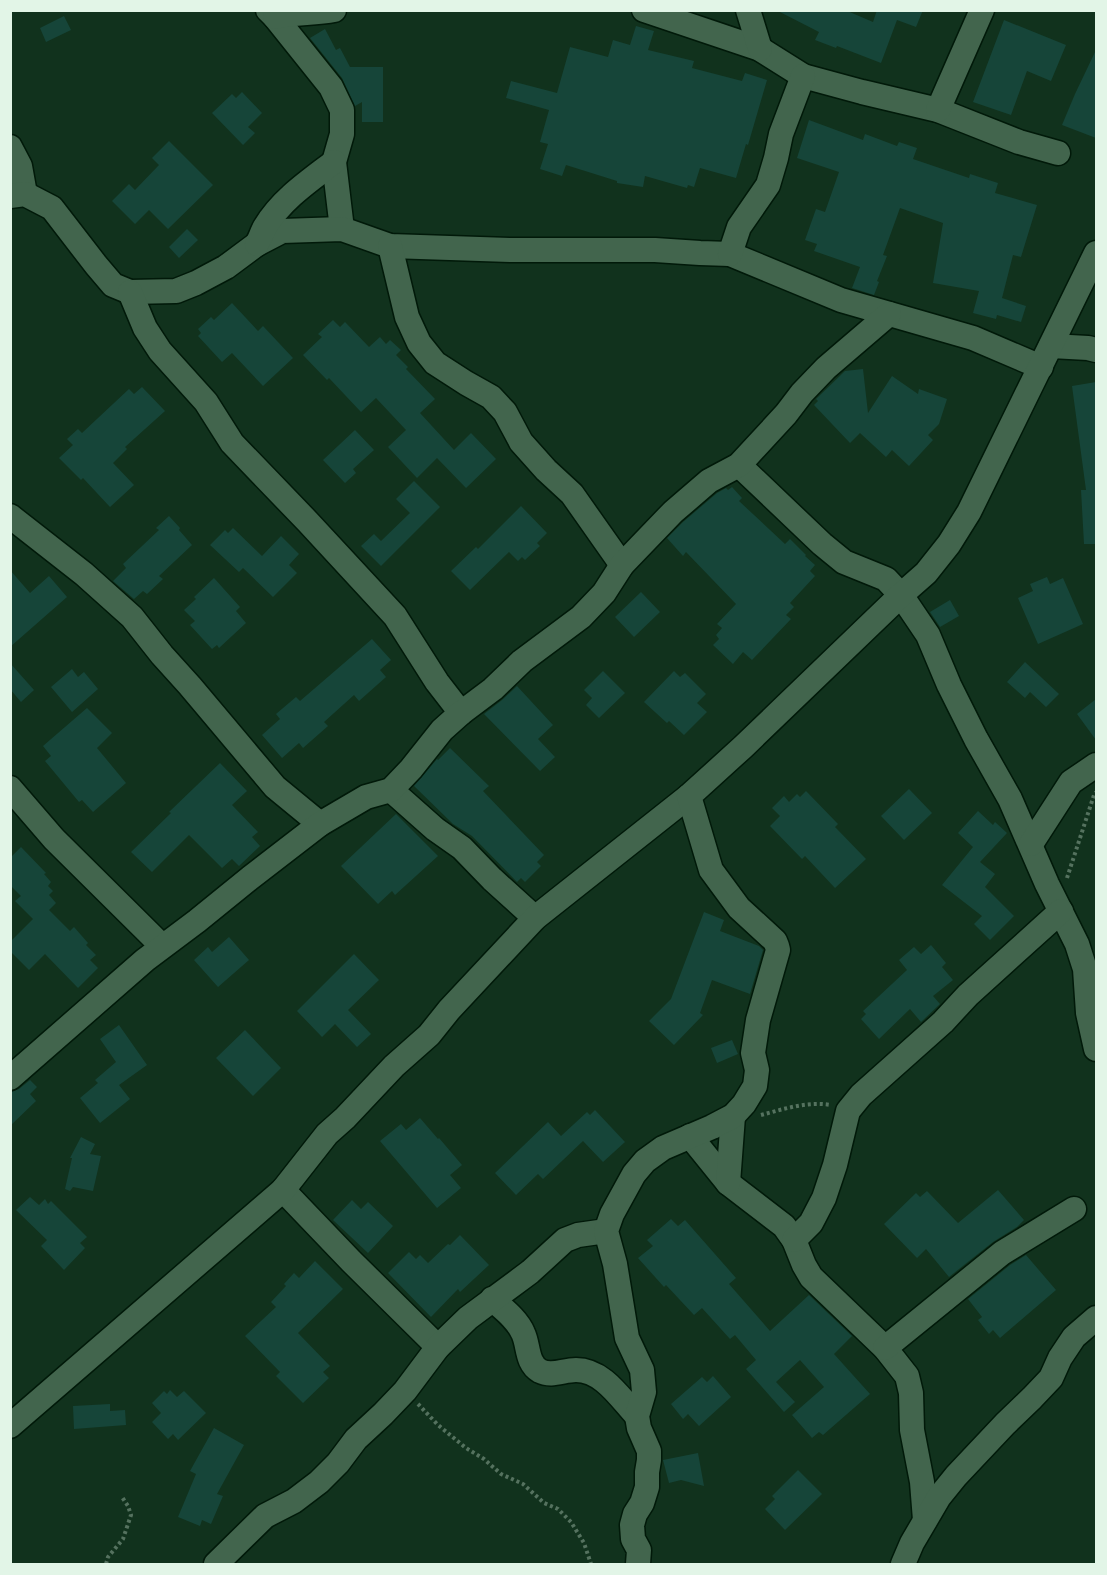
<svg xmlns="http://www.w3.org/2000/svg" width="1107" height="1575" font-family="'Work Sans',sans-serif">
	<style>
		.building { fill: #164539 }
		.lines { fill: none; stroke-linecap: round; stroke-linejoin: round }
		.minor-casing { stroke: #011909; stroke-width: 27 }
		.path { stroke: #55725f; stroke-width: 4; stroke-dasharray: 3 3; stroke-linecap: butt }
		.minor { stroke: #42654d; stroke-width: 24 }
	</style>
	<rect width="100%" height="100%" fill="#11321d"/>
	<g class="building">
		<polygon points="776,10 845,10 873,22 877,10 923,10 916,27 897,20 881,63 837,46 836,48 815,40 819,32"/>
		<polygon points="64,16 71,30 46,42 40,28"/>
		<polygon points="1004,20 1066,45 1051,81 1027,71 1011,115 973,102"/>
		<polygon points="636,26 654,31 648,50 694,61 692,68 742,81 745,73 767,80 748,145 746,144 736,178 700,168 694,187 688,185 687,188 645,176 643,187 617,183 617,181 566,165 562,176 540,169 548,144 540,142 549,110 506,98 511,81 557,93 570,47 608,57 613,40 630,45"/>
		<polygon points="325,29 336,50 340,48 350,67 383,67 383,122 362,122 362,102 355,106 342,78 310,38"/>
		<polygon points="1096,50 1096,138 1062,125 1075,94"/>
		<polygon points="242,92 262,113 248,127 255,133 243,145 212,113 232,94 236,98"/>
		<polygon points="809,120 863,140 865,134 897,146 899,142 917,148 913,159 969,178 970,174 998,183 995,193 1037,205 1021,257 1013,255 1002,298 1026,306 1021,322 997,315 996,319 973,313 979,291 933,283 943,223 900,208 883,255 887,256 877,281 879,282 874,295 852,288 860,267 814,251 817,244 805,240 816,209 825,212 839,172 797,158"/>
		<polygon points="169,141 213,185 168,229 149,210 135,224 112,201 129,184 135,190 159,165 152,158"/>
		<polygon points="187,229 198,240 179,258 169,247"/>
		<polygon points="232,303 258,331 263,326 293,358 263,386 232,353 222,362 198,336 201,333 198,329 211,317 214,320"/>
		<polygon points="333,320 340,327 345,322 369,347 380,337 386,344 390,340 401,350 396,355 408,367 406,369 435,399 420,413 454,450 471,433 496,459 466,488 437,458 417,478 388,447 406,430 376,398 361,412 329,378 327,380 303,355 322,337 318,334"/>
		<polygon points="863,369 868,413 892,376 918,394 919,389 947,399 939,424 928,435 933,440 909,466 892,450 886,457 860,433 850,443 814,405 818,401 816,399 845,371"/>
		<polygon points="1096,382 1096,544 1084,544 1081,490 1086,490 1072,386"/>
		<polygon points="142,387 165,411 125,447 127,449 113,463 134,485 110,507 83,478 81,480 59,458 73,445 67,439 78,429 82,433 129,389 134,394"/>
		<polygon points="355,430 374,450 353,469 356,473 345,483 323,460"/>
		<polygon points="414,481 440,507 381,566 361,546 374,534 381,541 410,513 396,499"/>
		<polygon points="732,487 742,498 739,501 785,544 790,539 806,555 805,556 815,565 810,571 815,576 790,603 794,607 786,615 791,619 752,660 743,652 733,664 713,645 719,639 716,635 722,628 717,624 736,604 686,552 683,556 667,538 683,522 717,493 726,488 728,490"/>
		<polygon points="521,506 547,533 537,543 540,546 525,560 522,557 518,561 509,552 470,590 451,571 476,547 478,549"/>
		<polygon points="169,516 180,528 179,530 192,545 159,576 163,579 147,594 143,591 134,599 113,581 126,568 123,564 159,530 156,528"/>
		<polygon points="233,528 262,556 281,536 299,554 289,565 297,573 273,597 243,568 239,572 210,545 225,530 228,533"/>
		<polygon points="10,570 30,593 49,576 67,597 10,647"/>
		<polygon points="1047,577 1050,584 1063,578 1083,624 1038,644 1018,598 1033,591 1030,584"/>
		<polygon points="214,578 240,607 236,611 246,623 219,648 217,645 212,649 190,625 195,621 184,610 196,599 194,597"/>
		<polygon points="641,592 660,612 634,637 615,617"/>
		<polygon points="950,600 959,616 940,627 930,612"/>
		<polygon points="372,639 391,660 380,670 386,677 359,701 354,695 324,722 328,726 303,748 299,743 282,758 262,735 280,719 276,714 296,697 300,701"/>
		<polygon points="1025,662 1059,694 1046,707 1030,692 1025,698 1007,682"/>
		<polygon points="10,663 34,690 21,702 10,689"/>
		<polygon points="72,669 78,677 84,672 98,689 72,712 51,687"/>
		<polygon points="603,671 625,693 599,718 586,705 592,698 584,690"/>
		<polygon points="674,671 680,677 685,673 706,694 697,703 707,712 684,735 669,721 667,723 644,702"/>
		<polygon points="517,686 553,725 538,739 555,757 540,771 484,714 502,700"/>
		<polygon points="1096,699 1096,740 1077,714"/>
		<polygon points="87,708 112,733 97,748 126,783 93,812 82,800 79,802 45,761 51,756 43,746"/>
		<polygon points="450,748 489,786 483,791 544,855 537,862 541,866 525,882 521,878 517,882 472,836 453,824 414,786 437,759 438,760"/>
		<polygon points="220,763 247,791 232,805 258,832 252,837 260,846 239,866 232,859 222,868 189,835 152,872 131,852 171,813 169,812"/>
		<polygon points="909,789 932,813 904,840 881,816"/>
		<polygon points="806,791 838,824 835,827 866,859 835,888 805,856 802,859 770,826 780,816 772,808 784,796 789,802 797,794 800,797"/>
		<polygon points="978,811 993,825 995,822 1007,833 980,862 995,874 985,887 1014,916 990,940 974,924 982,916 942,885 973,847 958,833"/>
		<polygon points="396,814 438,856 395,895 392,891 378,904 341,866"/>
		<polygon points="21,847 46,873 44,874 51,882 48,886 53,891 49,895 56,903 49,910 70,931 74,927 88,943 86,945 96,955 90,960 98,968 78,988 45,954 29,970 10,951 10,942 33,919 15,901 21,896 10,885 10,858"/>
		<polygon points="704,912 724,920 720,931 759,946 763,950 750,994 712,980 700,1013 703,1015 674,1045 649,1021 671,999"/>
		<polygon points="229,937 249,960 218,987 194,960 208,947 212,952"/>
		<polygon points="931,945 946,963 942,967 953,980 933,996 940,1004 921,1022 910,1009 879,1039 861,1019 866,1014 863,1011 907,970 899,960 914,947 921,954"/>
		<polygon points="354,954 379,980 348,1010 371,1034 357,1047 335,1024 322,1037 297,1011"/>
		<polygon points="119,1025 147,1065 119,1085 130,1099 100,1123 80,1098 98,1083 95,1080 116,1062 100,1039"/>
		<polygon points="245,1030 281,1068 253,1096 216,1058"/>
		<polygon points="732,1040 738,1054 717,1063 711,1048"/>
		<polygon points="30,1080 37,1087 30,1094 36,1101 10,1126 10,1092 19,1089"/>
		<polygon points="595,1110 625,1142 603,1162 583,1141 543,1179 538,1174 516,1195 495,1173 548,1122 561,1136 587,1112 590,1115"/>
		<polygon points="420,1118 438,1139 439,1138 462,1165 450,1175 461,1188 437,1208 380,1141 401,1124 406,1130"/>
		<polygon points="81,1137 95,1144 90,1154 101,1156 93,1191 73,1187 70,1191 65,1189 72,1158 70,1158"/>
		<polygon points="998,1190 1024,1220 1017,1227 993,1242 949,1277 926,1249 917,1258 884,1224 916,1193 920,1197 927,1191 958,1223"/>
		<polygon points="30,1197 39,1205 45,1199 48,1204 51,1201 87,1237 80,1243 85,1248 64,1270 41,1246 47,1240 16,1210"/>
		<polygon points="352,1200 361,1209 368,1202 393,1226 368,1253 333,1220"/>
		<polygon points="671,1219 678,1226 685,1220 736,1278 729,1284 770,1331 809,1295 852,1336 834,1354 870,1394 823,1435 819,1432 812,1438 792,1415 824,1387 800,1360 776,1382 795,1402 784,1412 746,1369 756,1360 735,1335 730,1339 702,1308 694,1315 666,1285 664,1287 638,1258 653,1246 647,1240"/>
		<polygon points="460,1235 489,1265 460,1292 458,1289 431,1317 388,1273 409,1252 416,1259 420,1255 428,1263 448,1244 450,1245"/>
		<polygon points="1026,1255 1056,1290 1000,1338 993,1330 989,1334 978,1320 982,1317 968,1299 1010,1265"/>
		<polygon points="315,1261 343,1289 298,1333 330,1366 323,1372 329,1378 303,1403 276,1376 280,1372 245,1336 276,1307 271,1302 286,1286 284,1284 294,1273 299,1278"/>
		<polygon points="713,1376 731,1397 699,1426 688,1414 683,1419 671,1404 702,1377 707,1382"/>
		<polygon points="170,1390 177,1397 184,1391 206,1413 178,1440 173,1434 168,1439 152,1422 161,1413 152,1403 164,1391 167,1394"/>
		<polygon points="110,1404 110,1411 125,1410 126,1425 74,1429 73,1406"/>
		<polygon points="214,1428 244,1445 217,1494 223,1496 211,1524 202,1520 200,1526 178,1517 196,1474 190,1471"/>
		<polygon points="698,1453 704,1486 681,1480 669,1483 663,1460"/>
		<polygon points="798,1470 822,1494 785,1530 765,1509 775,1499 772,1496"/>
	</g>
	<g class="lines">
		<g class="minor-casing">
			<g id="minor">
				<polyline points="268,10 275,17 331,87 342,110 342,134 334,162 342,229"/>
				<polyline points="644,10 760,49 803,76 862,92 938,110 1019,142 1058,153"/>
				<polyline points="748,10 760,49"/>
				<path d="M 275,17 C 294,12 314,14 334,10"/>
				<polyline points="938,110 982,10"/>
				<polyline points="10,147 20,166 25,194"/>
				<polyline points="10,196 25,194 52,208 96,265 113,285 130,292 176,291 196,283 226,267 257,244 282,231 342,229 390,246 510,250 655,250 700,253 730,254 841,300 973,338 1041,367"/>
				<path d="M 257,244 C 260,239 262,232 265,227 C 281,200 309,181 334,162"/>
				<polyline points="390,246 407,317 419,343 435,363 466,383 491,397 505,412 521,442 546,470 572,494 622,565"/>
				<polyline points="730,254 739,227 768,185 776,158 781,134 803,76"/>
				<polyline points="130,292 145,328 160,351 206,402 232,443 308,522 395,616 437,682 461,713"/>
				<polyline points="1051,346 1088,348 1096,350"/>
				<polyline points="739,465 822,544 844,562 886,579 901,595 928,635 949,685 976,739 1010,799 1047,884 1077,944 1085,969 1088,1013 1096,1049"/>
				<polyline points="10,516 84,574 132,617 162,655 190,686 275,787 320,824"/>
				<polyline points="10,788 54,839 162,946"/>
				<polyline points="391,790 435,829 462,848 492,879 535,918"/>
				<polyline points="1031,844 1071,782 1096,765"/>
				<polyline points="10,1078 145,960 197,921 250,878 320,824 366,797 391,790 411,769 442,730 461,713 493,689 522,661 581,617 604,593 622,565 673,512 709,481 739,465 786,414 802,393 826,368 889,314"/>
				<polyline points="690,1136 728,1183 784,1226 794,1240 804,1265 811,1277 885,1348 907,1376 911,1393 912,1430 922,1482 925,1520"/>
				<polyline points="728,1183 733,1116"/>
				<polyline points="283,1190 351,1261 438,1347"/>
				<polyline points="794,1240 811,1223 824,1198 835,1165 848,1111 861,1095 943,1022 968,995 1061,911"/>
				<path d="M 492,1299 C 503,1309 517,1319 523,1333 C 529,1345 526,1363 540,1371 C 552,1377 563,1370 576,1370 C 603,1370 620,1398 637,1416"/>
				<polyline points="885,1348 1002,1253 1074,1209"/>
				<polyline points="10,1426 283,1190 327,1134 345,1118 394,1066 429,1035 449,1010 535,918 689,796"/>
				<polyline points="216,1564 265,1516 294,1501 319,1482 338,1463 356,1439 383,1414 405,1391 438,1347 468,1318 530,1272 565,1240 578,1235 606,1231"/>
				<polyline points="638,1564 639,1550 633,1539 632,1525 635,1514 642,1503 647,1487 647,1472 649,1460 649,1451 639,1428 637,1416 644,1392 642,1370 627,1338 615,1264 606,1231 612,1214 634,1174 645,1161 663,1148 712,1127 733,1116 744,1104 755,1086 757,1070 753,1053 758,1020 778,950 777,946 775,941 739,908 711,870 689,796 743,747 901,595 926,573 949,544 969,512 1096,253"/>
				<polyline points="903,1564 912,1543 939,1497 956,1476 1005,1424 1032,1398 1051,1378 1060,1358 1074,1337 1096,1318"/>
			</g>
		</g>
		<g class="path">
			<polyline points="1067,878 1094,795 1096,792"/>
			<path d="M 761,1115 C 784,1109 807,1101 831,1105"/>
			<polyline points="418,1404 438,1425 466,1448 484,1459 501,1474 523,1484 544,1503 558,1509 571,1522 584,1543 591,1564"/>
			<polyline points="106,1564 108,1557 123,1539 131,1515 128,1506 122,1497"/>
		</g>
		<use href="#minor" class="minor"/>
	</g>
	<rect width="1107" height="1575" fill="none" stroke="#e2f5e7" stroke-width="24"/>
</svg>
